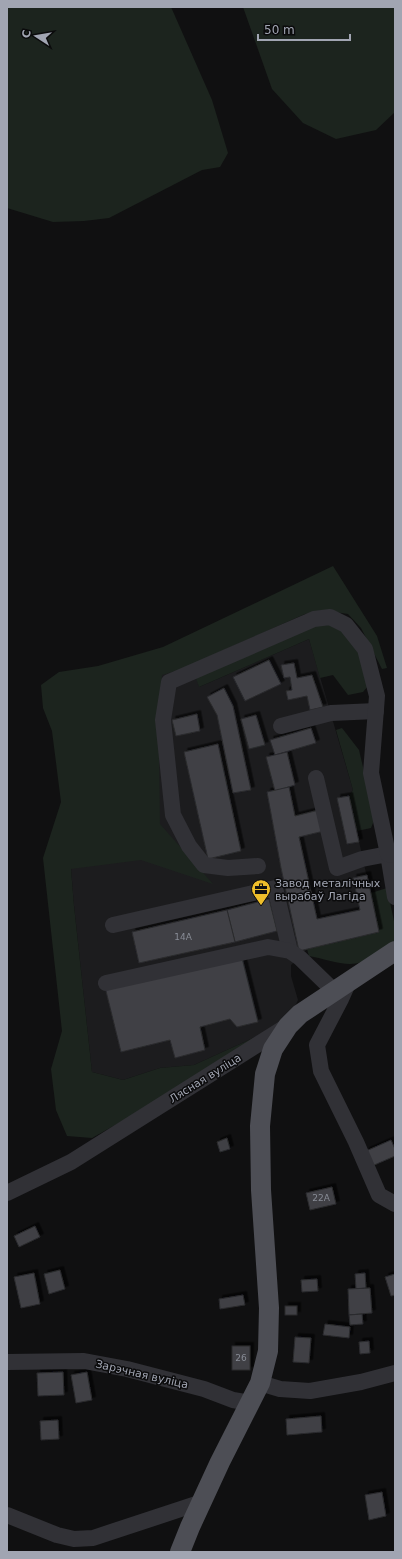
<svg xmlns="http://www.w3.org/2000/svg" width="402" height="1559" font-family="'DejaVu Sans',sans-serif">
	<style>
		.built { fill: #1c1c1e }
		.green { fill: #1c241e }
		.building { fill: #3f4044; stroke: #2a2a2d; filter: url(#shadow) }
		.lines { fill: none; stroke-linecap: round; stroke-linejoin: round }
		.minor { stroke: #313136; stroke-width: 16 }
		.major { stroke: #4d4e55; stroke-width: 20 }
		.labels { text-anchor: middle; stroke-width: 3; stroke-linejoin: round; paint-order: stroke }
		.number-label { font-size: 9px; fill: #888c96 }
		.poi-label { font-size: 11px; fill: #a1a5b2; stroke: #0b0b0c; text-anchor: start }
		.street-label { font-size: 11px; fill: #a1a5b2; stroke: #0b0b0c }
	</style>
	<defs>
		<filter id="shadow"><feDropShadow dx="3.5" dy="-3.5" stdDeviation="0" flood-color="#0009"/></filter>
	</defs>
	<rect width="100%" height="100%" fill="#101011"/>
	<polygon class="built" points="309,639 353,790 349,796 379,932 307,949 291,965 291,976 298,1000 290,1018 273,1029 194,1065 160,1068 123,1080 92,1072 74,906 71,869 90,679 190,659 201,692 199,687"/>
	<g class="green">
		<polygon points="7,7 171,7 212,100 228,153 220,167 202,170 109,218 84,221 53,222 7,208"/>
		<polygon points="243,7 395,7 395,112 376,130 336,139 303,123 272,89"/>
		<polygon points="333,566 377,636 387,668 382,669 361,628 348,614 328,611 305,614 179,670 162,675 159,754 160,824 213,884 141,860 71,869 74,906 92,1072 123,1080 160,1068 194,1065 273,1029 174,1092 92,1138 67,1136 56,1110 51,1069 62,1031 43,858 61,802 52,731 43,708 41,685 59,672 98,666 163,647"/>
		<polygon points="323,621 342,627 361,652 368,686 363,692 348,695 333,675 320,678 309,639 199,687 195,676"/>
		<polygon points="342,728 359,750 375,818 371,828 357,831 349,796 353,790 336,730"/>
		<path d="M 387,888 L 395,926 L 395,942 C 382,950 366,964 350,964 C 338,964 321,958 309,956 L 307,949 L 379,932 L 371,893 Z"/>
	</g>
	<g class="building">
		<polygon points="269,660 281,684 245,701 233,677"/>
		<polygon points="294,663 297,678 312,675 323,707 310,710 307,696 288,700 286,691 292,690 290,677 284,678 281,665"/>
		<polygon points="224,688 233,706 251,790 233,793 217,715 207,697"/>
		<polygon points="197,714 200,731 176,736 172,720"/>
		<polygon points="256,715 265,745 249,749 241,719"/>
		<polygon points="311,728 316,743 275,755 270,740"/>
		<polygon points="218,744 241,851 208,859 184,752"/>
		<polygon points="287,752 295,785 275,791 266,757"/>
		<polygon points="289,787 295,816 319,810 324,831 299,837 317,919 360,910 353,878 367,875 379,932 299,951 281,868 267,792"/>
		<polygon points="349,796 359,842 347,844 337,798"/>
		<polygon points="269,899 277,931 235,942 227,910"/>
		<polygon points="227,910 235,942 139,963 132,932"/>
		<polygon points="241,954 258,1022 237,1027 230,1019 200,1027 205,1050 175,1058 170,1040 121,1052 105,987"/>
		<polygon points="227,1138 230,1149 220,1152 217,1142"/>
		<polygon points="391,1140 395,1149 395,1156 372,1166 366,1151"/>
		<polygon points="332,1187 336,1204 310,1210 306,1193"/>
		<polygon points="35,1226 40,1237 19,1247 14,1236"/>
		<polygon points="60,1270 65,1289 49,1294 44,1274"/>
		<polygon points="34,1273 40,1304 21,1308 14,1277"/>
		<polygon points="365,1273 366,1288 356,1289 355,1274"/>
		<polygon points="395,1274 395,1295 391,1296 385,1277"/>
		<polygon points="317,1279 318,1291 302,1292 301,1280"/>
		<polygon points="370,1288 372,1313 349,1315 348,1289"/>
		<polygon points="243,1295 245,1305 220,1309 219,1299"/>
		<rect x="285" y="1306" width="12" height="9"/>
		<polygon points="362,1314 363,1324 350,1325 349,1315"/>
		<polygon points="325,1324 350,1327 349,1338 323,1335"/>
		<polygon points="295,1337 311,1338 309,1363 293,1362"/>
		<polygon points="369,1341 370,1353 360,1354 359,1342"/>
		<rect x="232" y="1346" width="18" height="24"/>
		<polygon points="63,1372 64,1395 38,1396 37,1373"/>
		<polygon points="87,1372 92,1400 76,1403 71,1375"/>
		<polygon points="321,1416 322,1432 287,1435 286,1419"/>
		<polygon points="58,1420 59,1439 41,1440 40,1421"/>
		<polygon points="382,1492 386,1516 369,1520 365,1495"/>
	</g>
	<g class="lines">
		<g class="minor">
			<polyline points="281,726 331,713 376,711"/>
			<polyline points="316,778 337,868 362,859 388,854 395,897"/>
			<polyline points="258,866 228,868 204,865 189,846 173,815 163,720 169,682 314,619 330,617 346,625 365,649 377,696 371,773 388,854 395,855"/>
			<polyline points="113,925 275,888 290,951"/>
			<polyline points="349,981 341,999 317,1045 321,1071 356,1142 379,1195 395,1204"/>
			<polyline points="106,983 268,947 290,951 300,958 334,991"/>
			<polyline points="7,1193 71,1162 287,1026"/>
			<polyline points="7,1362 84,1361 127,1369 204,1389 233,1400 250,1403"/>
			<polyline points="260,1383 280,1389 310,1391 361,1382 395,1373"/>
			<polyline points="7,1515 57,1535 74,1539 93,1538 202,1502"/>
		</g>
		<polyline class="major" points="180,1552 190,1527 220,1462 260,1383 268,1351 269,1308 261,1190 260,1126 265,1074 273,1049 288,1026 300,1014 395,951"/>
	</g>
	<defs>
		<g id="office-pin" transform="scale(1)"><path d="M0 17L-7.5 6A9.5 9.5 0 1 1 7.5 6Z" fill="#eebe2b" stroke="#0b0b0c"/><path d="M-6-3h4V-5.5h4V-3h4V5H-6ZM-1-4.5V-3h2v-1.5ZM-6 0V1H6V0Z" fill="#111"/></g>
	</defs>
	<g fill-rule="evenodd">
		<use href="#office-pin" x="261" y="889"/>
	</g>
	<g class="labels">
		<g class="number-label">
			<text x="183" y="940">14А</text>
			<text x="321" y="1201">22А</text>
			<text x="241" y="1361">26</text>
		</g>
		<g class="poi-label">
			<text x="275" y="887">Завод металічных<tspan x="275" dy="13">вырабаў Лагіда</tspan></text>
		</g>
		<g class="street-label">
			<text transform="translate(205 1078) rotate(-32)" y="4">Лясная вуліца</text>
			<text transform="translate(142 1374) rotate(13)" y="4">Зарэчная вуліца</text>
		</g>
	</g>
	<rect width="402" height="1559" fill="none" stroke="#a1a5b2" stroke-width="16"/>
	<g transform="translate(36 36) rotate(282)" stroke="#0b0b0c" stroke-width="3" paint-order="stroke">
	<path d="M0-3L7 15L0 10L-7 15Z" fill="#a1a5b2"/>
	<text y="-6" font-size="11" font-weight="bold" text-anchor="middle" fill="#a1a5b2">С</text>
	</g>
	<path d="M258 34v6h92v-6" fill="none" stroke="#a1a5b2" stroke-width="2"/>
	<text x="264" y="34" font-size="12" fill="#a1a5b2" stroke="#0b0b0c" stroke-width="3" paint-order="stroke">50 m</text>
</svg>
